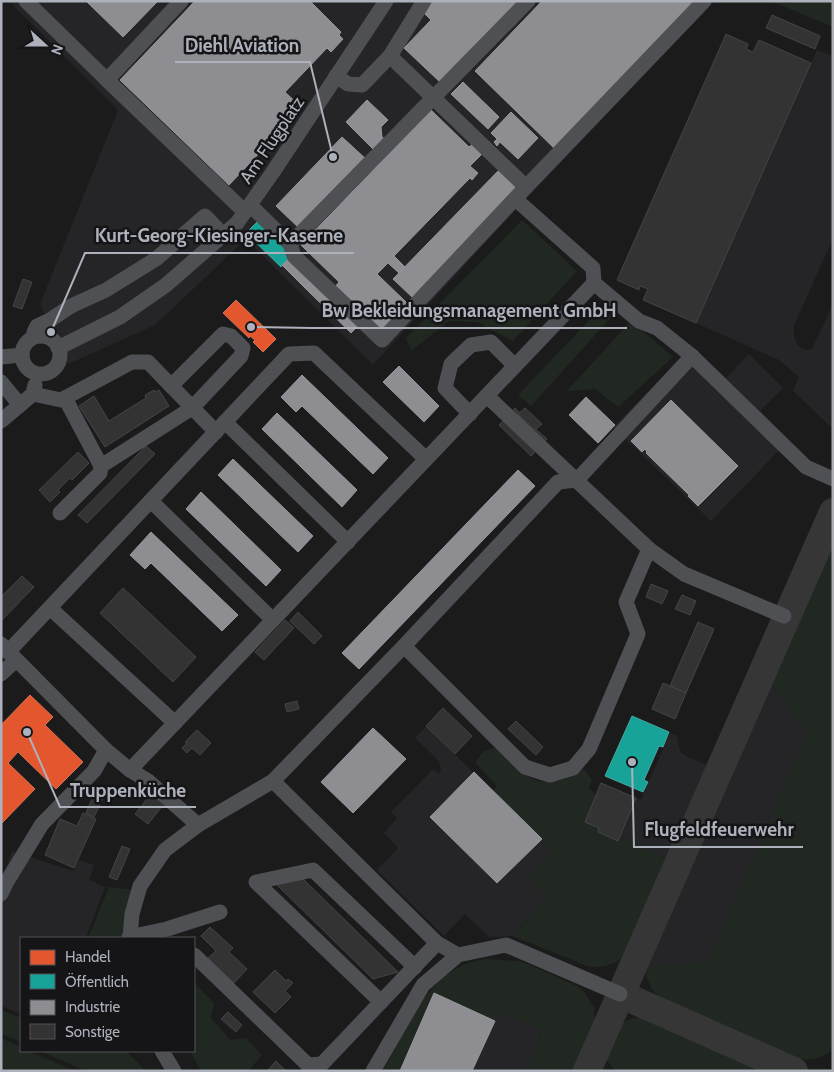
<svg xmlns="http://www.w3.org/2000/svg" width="834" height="1072" font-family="Cabin,sans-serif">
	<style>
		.built { fill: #252527 }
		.green { fill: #212822 }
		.shops { fill: #e4572e; stroke: #d47258 }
		.public { fill: #17a398; stroke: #44a7a2 }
		.industry { fill: #8d8d92; stroke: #97989e }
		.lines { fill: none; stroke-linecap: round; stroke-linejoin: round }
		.taxiway { stroke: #363636; stroke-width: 28 }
		.building { fill: #333; stroke: #434447 }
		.minor { stroke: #4f5054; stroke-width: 15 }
		.labels { text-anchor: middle; stroke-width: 5; stroke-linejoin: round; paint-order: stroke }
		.street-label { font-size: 18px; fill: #adb1bb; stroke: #151517 }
		.leader { fill: none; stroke: #adb1bb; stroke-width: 2 }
		.callout-dot { fill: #adb1bb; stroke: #151517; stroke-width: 2 }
		.callout-label { font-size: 19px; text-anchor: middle; font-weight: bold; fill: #adb1bb; stroke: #151517; stroke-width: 5; stroke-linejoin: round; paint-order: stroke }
	</style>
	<rect width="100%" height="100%" fill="#1b1b1b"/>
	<g class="built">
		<polygon points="9,1 715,1 521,204 373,365 246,239 155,325 68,364 40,304 118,110"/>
		<polygon points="817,50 833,56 833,238 794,326 794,337 797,344 801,348 807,350 812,349 833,304 833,429 793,391 799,377 779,360 696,323"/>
		<polygon points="692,347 726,378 749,354 783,388 760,411 789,440 711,521 613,427"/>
		<polygon points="769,681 807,734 708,961 644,968"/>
		<polygon points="426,726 552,850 548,898 513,936 489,937 465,914 444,936 377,870 398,848 384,833 397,818 391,812 433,769 439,774 441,771 439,761 415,738"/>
		<polygon points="670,733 677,736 680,751 684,755 705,764 713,762 668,862 666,859 620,837 636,798 641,800"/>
		<polygon points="12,851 73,871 79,860 94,865 89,880 105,887 86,938 21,938 21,1014 1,1006 1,881"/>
		<polygon points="499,1012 542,1031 530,1062 530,1071 472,1071"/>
	</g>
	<g class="green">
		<polygon points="771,1 833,1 833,27"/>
		<polygon points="522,220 577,271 513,341 477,322 449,321 411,351 406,338"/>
		<polygon points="601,308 614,314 531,406 518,395"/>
		<polygon points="631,321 673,357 618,407 595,389 567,391"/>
		<path d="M 833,538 L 833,1049 C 819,1061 808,1061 791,1057 L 669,1005 C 653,994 649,986 644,968 L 708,961 L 807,734 L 769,681 Z"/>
		<path d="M 495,748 C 505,756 514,768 525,775 C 544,787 567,782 584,769 L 592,780 L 589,787 L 596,796 L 586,822 L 599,828 L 618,841 L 620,837 L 666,859 L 668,862 L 628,951 C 618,964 603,969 587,966 L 513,936 L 548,898 L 527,878 L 552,850 L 493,791 L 497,786 L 475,762 L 484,751 Z"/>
		<polygon points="109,887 135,890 122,938 88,938"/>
		<path d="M 487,959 L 518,961 L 528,964 L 577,986 L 585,993 L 594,1008 L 595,1024 L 575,1071 L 530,1071 L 530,1062 L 542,1031 L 499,1012 L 495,1021 L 434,993 L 400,1071 L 383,1071 C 407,1028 430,964 487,959 Z"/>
		<polygon points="194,983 214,1003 211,1018 230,1040 246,1038 262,1055 248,1071 201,1071 190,1051 194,1051"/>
		<polygon points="1,1010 21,1018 21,1042 1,1034"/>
		<path d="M 639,1017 L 647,1018 L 769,1071 L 615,1071 L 604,1056 C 614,1034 613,1022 639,1017 Z"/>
		<polygon points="1,1038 21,1047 21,1051 29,1051 74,1071 1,1071"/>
		<polygon points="40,1051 126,1051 146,1071 86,1071"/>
	</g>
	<g class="shops">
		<polygon points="236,300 276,339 263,352 253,342 255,340 250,336 249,338 223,313"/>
		<polygon points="30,695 53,717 45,725 83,762 56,789 18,752 8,763 35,789 2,823 1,725"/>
	</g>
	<g class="public">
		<polygon points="260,219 290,249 290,258 281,267 246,233"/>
		<polygon points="632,716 669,732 663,747 659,746 644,780 648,782 643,792 605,776"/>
	</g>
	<g class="industry">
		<polygon points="86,1 158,1 123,37"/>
		<polygon points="195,1 310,1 341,32 339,35 343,39 331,52 327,48 285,92 302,108 229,185 120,80"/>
		<polygon points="432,1 520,1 441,83 404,48 431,20 422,11"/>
		<polygon points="542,1 700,1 556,150 475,71"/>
		<polygon points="463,82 499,117 488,129 451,94"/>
		<polygon points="367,100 388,120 381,127 382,137 386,140 375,151 346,122"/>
		<polygon points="431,110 469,147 474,143 484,152 470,166 478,173 472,180 470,178 394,256 405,267 399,273 388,263 377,274 408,304 381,332 335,287 339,282 301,245"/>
		<polygon points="511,112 538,138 518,159 500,142 497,146 494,142 497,139 491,133"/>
		<polygon points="342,137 367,160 300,229 276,206"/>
		<polygon points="501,168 519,186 412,297 393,279"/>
		<polygon points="290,258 313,280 305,288 282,265"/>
		<polygon points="313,280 359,325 351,333 305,288"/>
		<polygon points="399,366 439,406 424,422 383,382"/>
		<polygon points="302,375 388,458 373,474 302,406 296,412 281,397"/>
		<polygon points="586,397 615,425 598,443 569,415"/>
		<polygon points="671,400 738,466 698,506 688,496 689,495 646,453 647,452 645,449 642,452 631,441"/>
		<polygon points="277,413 357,490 342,507 262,429"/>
		<polygon points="233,459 313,536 298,552 218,475"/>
		<polygon points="518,470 535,486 359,669 342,653"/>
		<polygon points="201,492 281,570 266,586 186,509"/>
		<polygon points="151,532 238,615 222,631 151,563 145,569 130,555"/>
		<polygon points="373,728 406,759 353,813 321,782"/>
		<polygon points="474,772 542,839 497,883 430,817"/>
		<polygon points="434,993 495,1021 472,1071 400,1071"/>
	</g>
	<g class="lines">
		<g class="taxiway">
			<polyline points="620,994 794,1071"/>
			<polyline points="587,1071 833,512"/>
		</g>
	</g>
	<g class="building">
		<polygon points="772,15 820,36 815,49 766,28"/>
		<polygon points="726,34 748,44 746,49 753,52 759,40 811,63 696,323 643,300 648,289 640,286 639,290 617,280"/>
		<polygon points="23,279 32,282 22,309 13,306"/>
		<polygon points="154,390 155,392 159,390 169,406 105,447 79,406 94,396 109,421 146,398 145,395"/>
		<polygon points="515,408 520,413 518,414 547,439 531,456 499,425"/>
		<polygon points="525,408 542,424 535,430 518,414"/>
		<polygon points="146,446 155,454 87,523 78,515"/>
		<polygon points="78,452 89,463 72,480 70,478 58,490 60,492 50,502 39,490"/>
		<polygon points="22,576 34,587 1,621 1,597"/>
		<polygon points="651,584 668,591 662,604 646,597"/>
		<polygon points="123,588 196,657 173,682 100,613"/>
		<polygon points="682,595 696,601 690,615 675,609"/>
		<polygon points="298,612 322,636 314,644 290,621"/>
		<polygon points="285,620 294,628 264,660 255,652"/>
		<polygon points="698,622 714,629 686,693 670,686"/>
		<polygon points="663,683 686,693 675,719 652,709"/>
		<polygon points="297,701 299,709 287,712 285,704"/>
		<polygon points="443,708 472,736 455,754 426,726"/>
		<polygon points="516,721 543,747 536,755 508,729"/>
		<polygon points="197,730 211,743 200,755 192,748 187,753 182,748 187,743 185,742"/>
		<polygon points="601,783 636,798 618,841 598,832 599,828 585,822"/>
		<polygon points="95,792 104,796 94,817 86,813"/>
		<polygon points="151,794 164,804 148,824 135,814"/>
		<polygon points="83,813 96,819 74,868 45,855 60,819 77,826"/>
		<polygon points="122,846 130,849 117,880 109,877"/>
		<polygon points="300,876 398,972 373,979 275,883"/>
		<polygon points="210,927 233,948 229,952 247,969 234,983 208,958 216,951 201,936"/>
		<polygon points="275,970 286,981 288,979 293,983 285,991 291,997 275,1013 253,992"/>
		<polygon points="228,1012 242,1025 236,1032 221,1019"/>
		<polygon points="276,1061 286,1071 267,1071"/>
	</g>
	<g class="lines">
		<g class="minor">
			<polyline points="26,1 107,80"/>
			<polyline points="181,1 107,80 245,212"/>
			<polyline points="390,56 424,1"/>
			<polyline points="336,76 348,84 362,85 390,56 526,187 704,1"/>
			<polyline points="521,204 593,268 594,283"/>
			<polyline points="250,205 290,244 528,1"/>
			<polyline points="290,244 294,256 382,340 526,187"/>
			<circle cx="41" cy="355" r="19"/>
			<polyline points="34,337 34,332 37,326 50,320 71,306 106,290 156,259 205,216 224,236"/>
			<polyline points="58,348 120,317 166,285 237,223 273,172 386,1"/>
			<polyline points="1,357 22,355"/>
			<polyline points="1,382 20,405"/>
			<polyline points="33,394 61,400 132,362 148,362 216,432"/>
			<polyline points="487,396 649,549 684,574 784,616"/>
			<polyline points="65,398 101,466 192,408 241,356 243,348 231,336 223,334 171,386"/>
			<polyline points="470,414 445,388 451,364 471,345 491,342 515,366"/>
			<polyline points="1,421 33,394 35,385"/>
			<polyline points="225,422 348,542"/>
			<polyline points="151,501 273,620"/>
			<polyline points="60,513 100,473 101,466"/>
			<polyline points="50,608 175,723"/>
			<polyline points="1,644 106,750 130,770 148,781 198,825"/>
			<polyline points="404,646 525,767 550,775 573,768 589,749 638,634 626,602 649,549"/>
			<polyline points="8,652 289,354 314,353 426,459"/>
			<polyline points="1,674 16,660"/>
			<polyline points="130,770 594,283 639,321 657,328 692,356 806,467 833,479"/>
			<polyline points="273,781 437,943 458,955"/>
			<polyline points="1,894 6,883 42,824 94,771 106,750"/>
			<polyline points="129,937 167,929 220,912"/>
			<polyline points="130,938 132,914 140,886 165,850 198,825 273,781 404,646 558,482 577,480 692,356"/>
			<polyline points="194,955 308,1065 322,1064 437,943"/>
			<polyline points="381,1002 256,882 313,870 415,967"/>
			<polyline points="162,1051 174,1071"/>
			<polyline points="373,1071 423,985 458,955 506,945 620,994"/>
		</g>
	</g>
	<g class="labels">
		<g class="street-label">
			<text transform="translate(272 140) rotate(-56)" y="6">Am Flugplatz</text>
		</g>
	</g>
	<path class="leader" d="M333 157L310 62H175M51 332L85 253H354M251 327L312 328H627M27 732L60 807H196M632 762L634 847H803"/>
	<g class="callout-dot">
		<circle cx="333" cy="157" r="5"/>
		<circle cx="51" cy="332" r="5"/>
		<circle cx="251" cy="327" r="5"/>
		<circle cx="27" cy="732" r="5"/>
		<circle cx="632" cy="762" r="5"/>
	</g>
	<g class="callout-label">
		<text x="242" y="52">Diehl Aviation</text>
		<text x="219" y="242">Kurt-Georg-Kiesinger-Kaserne</text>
		<text x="469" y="317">Bw Bekleidungsmanagement GmbH</text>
		<text x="128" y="797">Truppenküche</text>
		<text x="719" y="836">Flugfeldfeuerwehr</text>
	</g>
	<rect width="834" height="1072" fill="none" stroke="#adb1bb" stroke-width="5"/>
	<rect x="20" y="937" width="175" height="115" fill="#151517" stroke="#525359"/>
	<rect x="30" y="950" width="25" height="15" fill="#e4572e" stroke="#525359"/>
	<text x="65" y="962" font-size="15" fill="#adb1bb">Handel</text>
	<rect x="30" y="974" width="25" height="15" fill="#17a398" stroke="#525359"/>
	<text x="65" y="987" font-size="15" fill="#adb1bb">Öffentlich</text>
	<rect x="30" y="1000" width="25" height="15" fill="#8d8d92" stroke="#525359"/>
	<text x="65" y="1012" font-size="15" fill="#adb1bb">Industrie</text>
	<rect x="30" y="1024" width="25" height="15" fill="#333333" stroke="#525359"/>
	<text x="65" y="1037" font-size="15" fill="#adb1bb">Sonstige</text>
	<g transform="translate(45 45) rotate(111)" stroke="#151517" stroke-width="4" paint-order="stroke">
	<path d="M0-4L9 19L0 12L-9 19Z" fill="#adb1bb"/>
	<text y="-8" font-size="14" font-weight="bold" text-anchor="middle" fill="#adb1bb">N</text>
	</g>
</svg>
